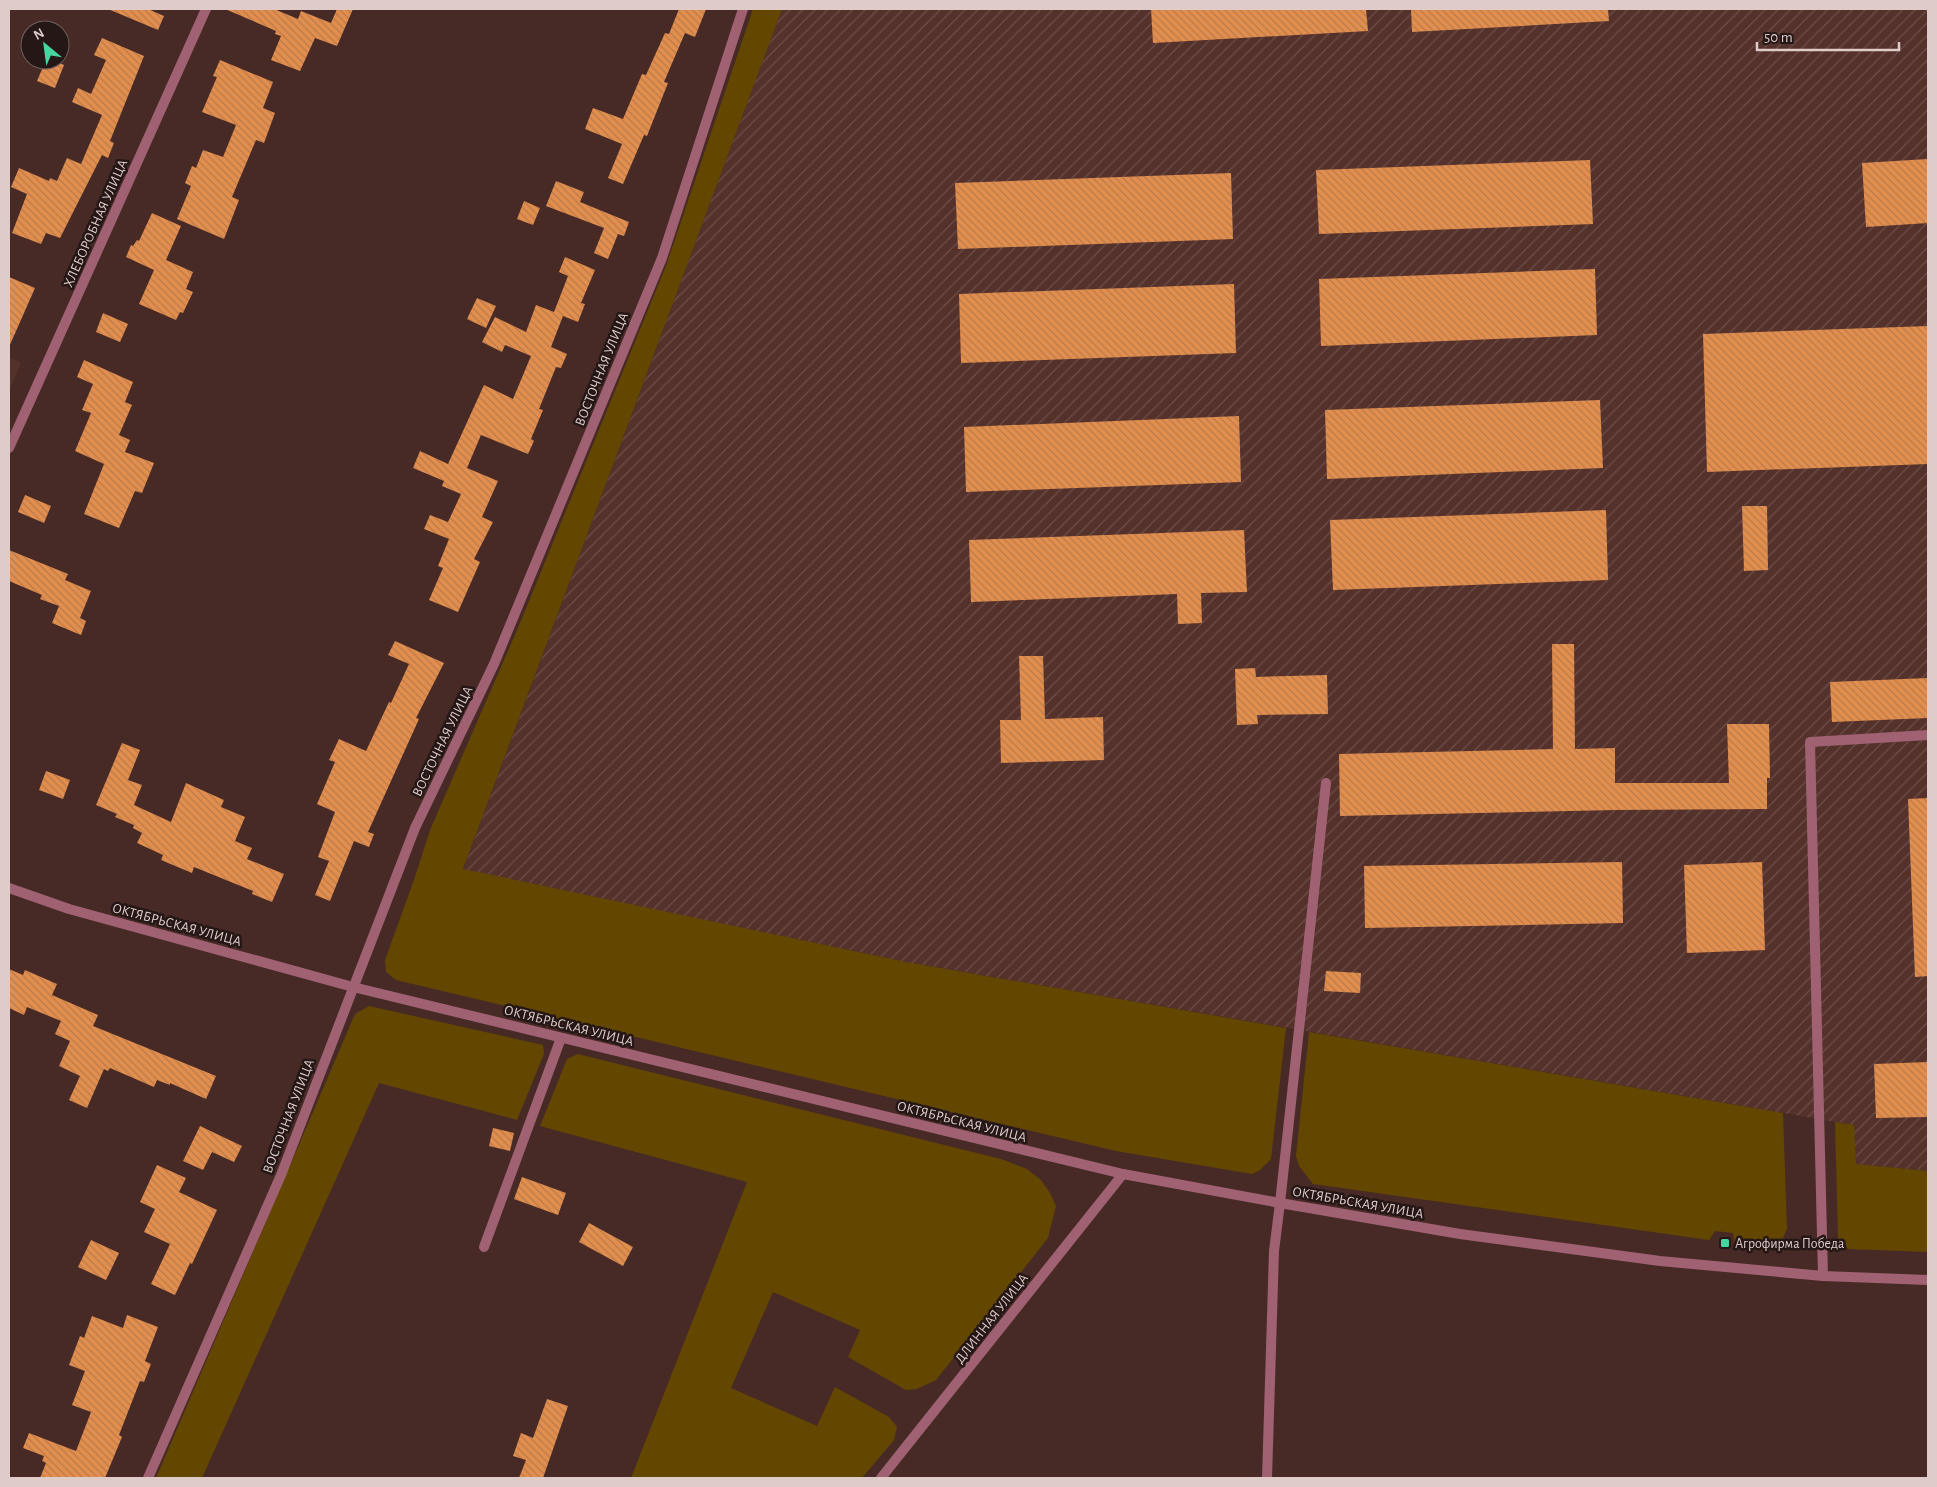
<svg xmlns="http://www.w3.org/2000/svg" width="1937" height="1487" font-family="'Alegreya Sans',sans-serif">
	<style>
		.built { fill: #55312b }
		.industrial { fill: url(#industrial-furrows) }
		.green { fill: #634700 }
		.building { fill: url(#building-back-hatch) }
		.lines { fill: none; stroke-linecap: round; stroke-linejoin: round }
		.service { stroke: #a06172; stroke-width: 10 }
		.minor { stroke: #a06172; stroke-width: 10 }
		.tertiary { stroke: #a06172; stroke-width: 10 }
		.poi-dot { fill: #48d49d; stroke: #241715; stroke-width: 2 }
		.labels { text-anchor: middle; stroke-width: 5; stroke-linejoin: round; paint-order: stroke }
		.street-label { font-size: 14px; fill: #dfccc9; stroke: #241715 }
		.poi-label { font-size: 14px; fill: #dfccc9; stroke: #241715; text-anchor: start }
	</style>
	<defs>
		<pattern id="industrial-furrows" width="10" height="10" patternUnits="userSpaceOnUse" patternTransform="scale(1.25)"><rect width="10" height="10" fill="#55312b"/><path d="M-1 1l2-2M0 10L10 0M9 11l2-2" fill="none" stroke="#6d4e48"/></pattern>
		<pattern id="building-back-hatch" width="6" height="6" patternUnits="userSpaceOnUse" patternTransform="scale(1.25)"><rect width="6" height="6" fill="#e18e4e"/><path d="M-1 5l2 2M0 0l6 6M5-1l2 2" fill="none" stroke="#ba7a4a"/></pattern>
	</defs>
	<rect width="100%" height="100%" fill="#472a26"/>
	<polygon class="built" points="9,357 21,363 9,391"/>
	<polygon class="industrial" points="782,9 1928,9 1928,1171 1856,1164 1853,1125 906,962 463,870"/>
	<g class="green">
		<polygon points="753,9 782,9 463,869 906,962 1286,1028 1271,1159 1260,1170 1252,1174 1116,1151 396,980 386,972 385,960 415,877 430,830 518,628 666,266"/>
		<polygon points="369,1006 543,1045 544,1054 517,1120 379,1083 202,1478 156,1478 355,1014"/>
		<polygon points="1309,1032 1783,1113 1787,1229 1781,1242 1772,1249 1735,1244 1733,1233 1715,1231 1709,1240 1313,1184 1299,1166 1296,1156"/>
		<polygon points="578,1054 1001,1159 1027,1169 1041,1180 1050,1193 1056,1206 1048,1238 936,1380 917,1389 906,1390 848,1357 860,1330 773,1292 731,1388 817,1426 835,1387 889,1417 897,1427 894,1440 862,1478 631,1478 747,1182 540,1126 567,1059"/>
		<polygon points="1835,1122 1854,1125 1856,1164 1928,1171 1928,1252 1849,1249 1841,1245 1838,1237"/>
	</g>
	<g class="building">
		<polygon points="108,9 148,9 164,16 158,30"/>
		<polygon points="225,9 274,9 298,19 301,11 331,23 337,9 353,9 337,46 315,38 300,71 271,60 281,36 275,34 276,31"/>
		<polygon points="679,9 706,9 695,37 685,33 664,82 668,83 647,136 644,135 623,184 608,178 622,144 585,129 593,108 623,119 642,74 646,75 665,33 669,34"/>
		<polygon points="1151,9 1366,9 1368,31 1153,43"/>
		<polygon points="1411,9 1608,9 1609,21 1412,32"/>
		<polygon points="102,38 144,56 110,141 114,143 108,158 102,155 60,238 46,233 41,244 12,233 27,194 11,187 19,168 49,181 50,178 57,181 67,158 81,164 102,115 72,102 78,88 91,94 106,60 94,55"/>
		<polygon points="46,60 52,60 64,65 55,88 37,81"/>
		<polygon points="220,60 273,82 263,108 275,113 264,143 256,140 232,197 239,200 224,239 177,219 191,186 185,183 192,166 196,168 203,150 223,157 236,125 202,112 217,77 213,76"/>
		<polygon points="1928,159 1928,223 1866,227 1862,163"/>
		<polygon points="1590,160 1593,224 1319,234 1316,170"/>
		<polygon points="1231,173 1233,239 958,249 955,183"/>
		<polygon points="556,181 584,192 580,202 629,222 624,236 618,234 608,259 594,253 604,228 546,206"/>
		<polygon points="524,201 540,208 533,225 517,219"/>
		<polygon points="152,213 181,226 166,260 193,272 186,289 193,292 183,313 180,312 176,320 139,304 154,270 126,257 131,245 133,246 137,240 139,241"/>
		<polygon points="565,257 595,270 581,303 585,304 578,322 563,316 551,347 567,354 561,368 556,367 539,409 543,410 531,439 534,441 528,454 481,435 467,468 498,481 482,517 493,522 474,559 480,562 458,612 429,600 443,568 438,566 449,539 424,529 430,515 448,522 461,494 442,486 444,481 413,468 420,451 448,464 484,385 513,399 531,356 505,345 502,352 482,342 495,317 526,332 536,305 554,312 568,276 559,272"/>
		<polygon points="1595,269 1597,335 1321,346 1319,279"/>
		<polygon points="9,277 35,288 9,347"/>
		<polygon points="1234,284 1236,353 961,363 959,294"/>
		<polygon points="477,298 496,306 486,328 467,319"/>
		<polygon points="103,313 128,324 120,342 96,332"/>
		<polygon points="1928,326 1928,464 1707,472 1703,334"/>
		<polygon points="84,360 133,382 125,402 132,405 119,435 130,440 125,452 154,463 142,493 135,491 119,528 84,514 104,464 75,451 91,413 82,410 93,384 77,377"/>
		<polygon points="1600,400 1603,468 1327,479 1325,410"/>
		<polygon points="1239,416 1241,482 966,492 964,427"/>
		<polygon points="25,495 51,506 44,523 18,512"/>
		<polygon points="1742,506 1767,506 1768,570 1744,571"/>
		<polygon points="1606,510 1608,580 1333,590 1330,520"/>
		<polygon points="1244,530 1247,592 1201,593 1202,623 1178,624 1177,594 971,602 969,540"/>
		<polygon points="9,550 68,574 65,580 91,591 80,618 86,621 81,635 52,623 59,606 40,599 42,595 9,581"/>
		<polygon points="395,641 444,663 416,718 419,719 368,832 374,834 369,847 354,841 330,901 315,895 329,861 318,857 335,812 317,804 335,762 329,760 339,739 366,751 389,702 391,703 409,664 388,655"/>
		<polygon points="1552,644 1574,644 1575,749 1615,748 1615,783 1729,783 1727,724 1769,724 1770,778 1767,778 1767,809 1616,810 1340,816 1339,754 1553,749"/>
		<polygon points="1019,656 1043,656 1045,719 1103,717 1104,760 1001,763 1000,720 1021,720"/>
		<polygon points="1255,668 1256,677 1327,675 1328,714 1257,715 1258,724 1237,725 1235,669"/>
		<polygon points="1928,678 1928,718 1832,722 1830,682"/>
		<polygon points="122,743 140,750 128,780 142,785 134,805 171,822 186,783 224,800 221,807 245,817 235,841 252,848 247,859 284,874 272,902 252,894 253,891 194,867 192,873 161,860 163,855 137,843 142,833 133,828 134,825 115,817 117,814 96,805"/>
		<polygon points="46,771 70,780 63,799 39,790"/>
		<polygon points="1928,798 1928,976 1915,977 1908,799"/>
		<polygon points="1622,862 1623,923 1365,928 1364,866"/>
		<polygon points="1762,862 1765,950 1687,953 1684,865"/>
		<polygon points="9,969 23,975 25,970 57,984 52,995 98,1015 93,1026 216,1076 206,1099 170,1083 170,1085 157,1080 154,1087 110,1068 108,1071 104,1069 87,1108 69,1100 80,1076 59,1066 70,1041 55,1034 61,1021 27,1007 24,1015 9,1008"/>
		<polygon points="1326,971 1361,973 1360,993 1324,991"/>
		<polygon points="1928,1062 1928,1117 1876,1118 1874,1064"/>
		<polygon points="200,1126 242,1146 234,1162 212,1152 203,1170 183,1161"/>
		<polygon points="493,1128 514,1133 510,1151 489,1146"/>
		<polygon points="157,1165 186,1178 179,1192 217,1210 192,1264 190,1263 175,1295 151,1284 170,1244 144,1232 155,1209 140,1202"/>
		<polygon points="522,1177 566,1193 558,1215 514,1199"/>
		<polygon points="589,1223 633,1247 623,1266 579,1242"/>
		<polygon points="91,1240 119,1253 106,1280 78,1267"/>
		<polygon points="127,1315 158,1327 145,1361 151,1364 144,1382 140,1381 119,1435 122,1437 105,1478 40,1478 46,1463 42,1461 44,1456 23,1448 29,1433 76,1451 91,1412 72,1405 85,1371 69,1365 80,1336 84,1338 92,1316 123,1328"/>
		<polygon points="547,1399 568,1406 543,1478 519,1478 526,1460 513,1456 521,1433 533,1438"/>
	</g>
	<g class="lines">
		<g class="service">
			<polyline points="484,1247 561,1038"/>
			<polyline points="1823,1276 1810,742 1928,735"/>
			<polyline points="1267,1478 1274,1251 1280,1203 1326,783"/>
		</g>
		<polyline class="minor" points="148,1478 281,1175 415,828 494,664 662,258 743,9"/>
		<g class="tertiary">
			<polyline points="9,448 206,9"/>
			<polyline points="9,888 69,909 353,987 1123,1174 1280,1203 1460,1234 1660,1261 1823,1276 1928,1280"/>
			<polyline points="881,1478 1123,1174"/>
		</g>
	</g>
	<rect class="poi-dot" x="1720" y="1238" width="10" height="10" rx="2.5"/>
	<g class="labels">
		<g class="street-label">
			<text transform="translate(95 223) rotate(-66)" y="5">ХЛЕБОРОБНАЯ УЛИЦА</text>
			<text transform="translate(601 369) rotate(-68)" y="5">ВОСТОЧНАЯ УЛИЦА</text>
			<text transform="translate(442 741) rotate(-64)" y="5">ВОСТОЧНАЯ УЛИЦА</text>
			<text transform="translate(177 924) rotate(15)" y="5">ОКТЯБРЬСКАЯ УЛИЦА</text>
			<text transform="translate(569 1025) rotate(14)" y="5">ОКТЯБРЬСКАЯ УЛИЦА</text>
			<text transform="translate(288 1116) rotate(-69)" y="5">ВОСТОЧНАЯ УЛИЦА</text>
			<text transform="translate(962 1121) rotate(14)" y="5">ОКТЯБРЬСКАЯ УЛИЦА</text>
			<text transform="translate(1358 1202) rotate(10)" y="5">ОКТЯБРЬСКАЯ УЛИЦА</text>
			<text transform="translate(991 1318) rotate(-52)" y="5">ДЛИННАЯ УЛИЦА</text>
		</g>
		<g class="poi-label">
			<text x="1735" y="1248">Агрофирма Победа</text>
		</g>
	</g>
	<rect width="1937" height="1487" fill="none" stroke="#dfccc9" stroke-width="20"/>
	<g transform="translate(45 45) rotate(331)"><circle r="24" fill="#241715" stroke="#6f5f5d"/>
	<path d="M0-4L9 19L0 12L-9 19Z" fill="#48d49d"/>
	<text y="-8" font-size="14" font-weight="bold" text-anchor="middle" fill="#dfccc9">N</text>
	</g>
	<path d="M1757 42v8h142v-8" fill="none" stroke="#dfccc9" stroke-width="2.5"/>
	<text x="1764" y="42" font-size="15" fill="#dfccc9" stroke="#241715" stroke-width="4" paint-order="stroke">50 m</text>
</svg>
